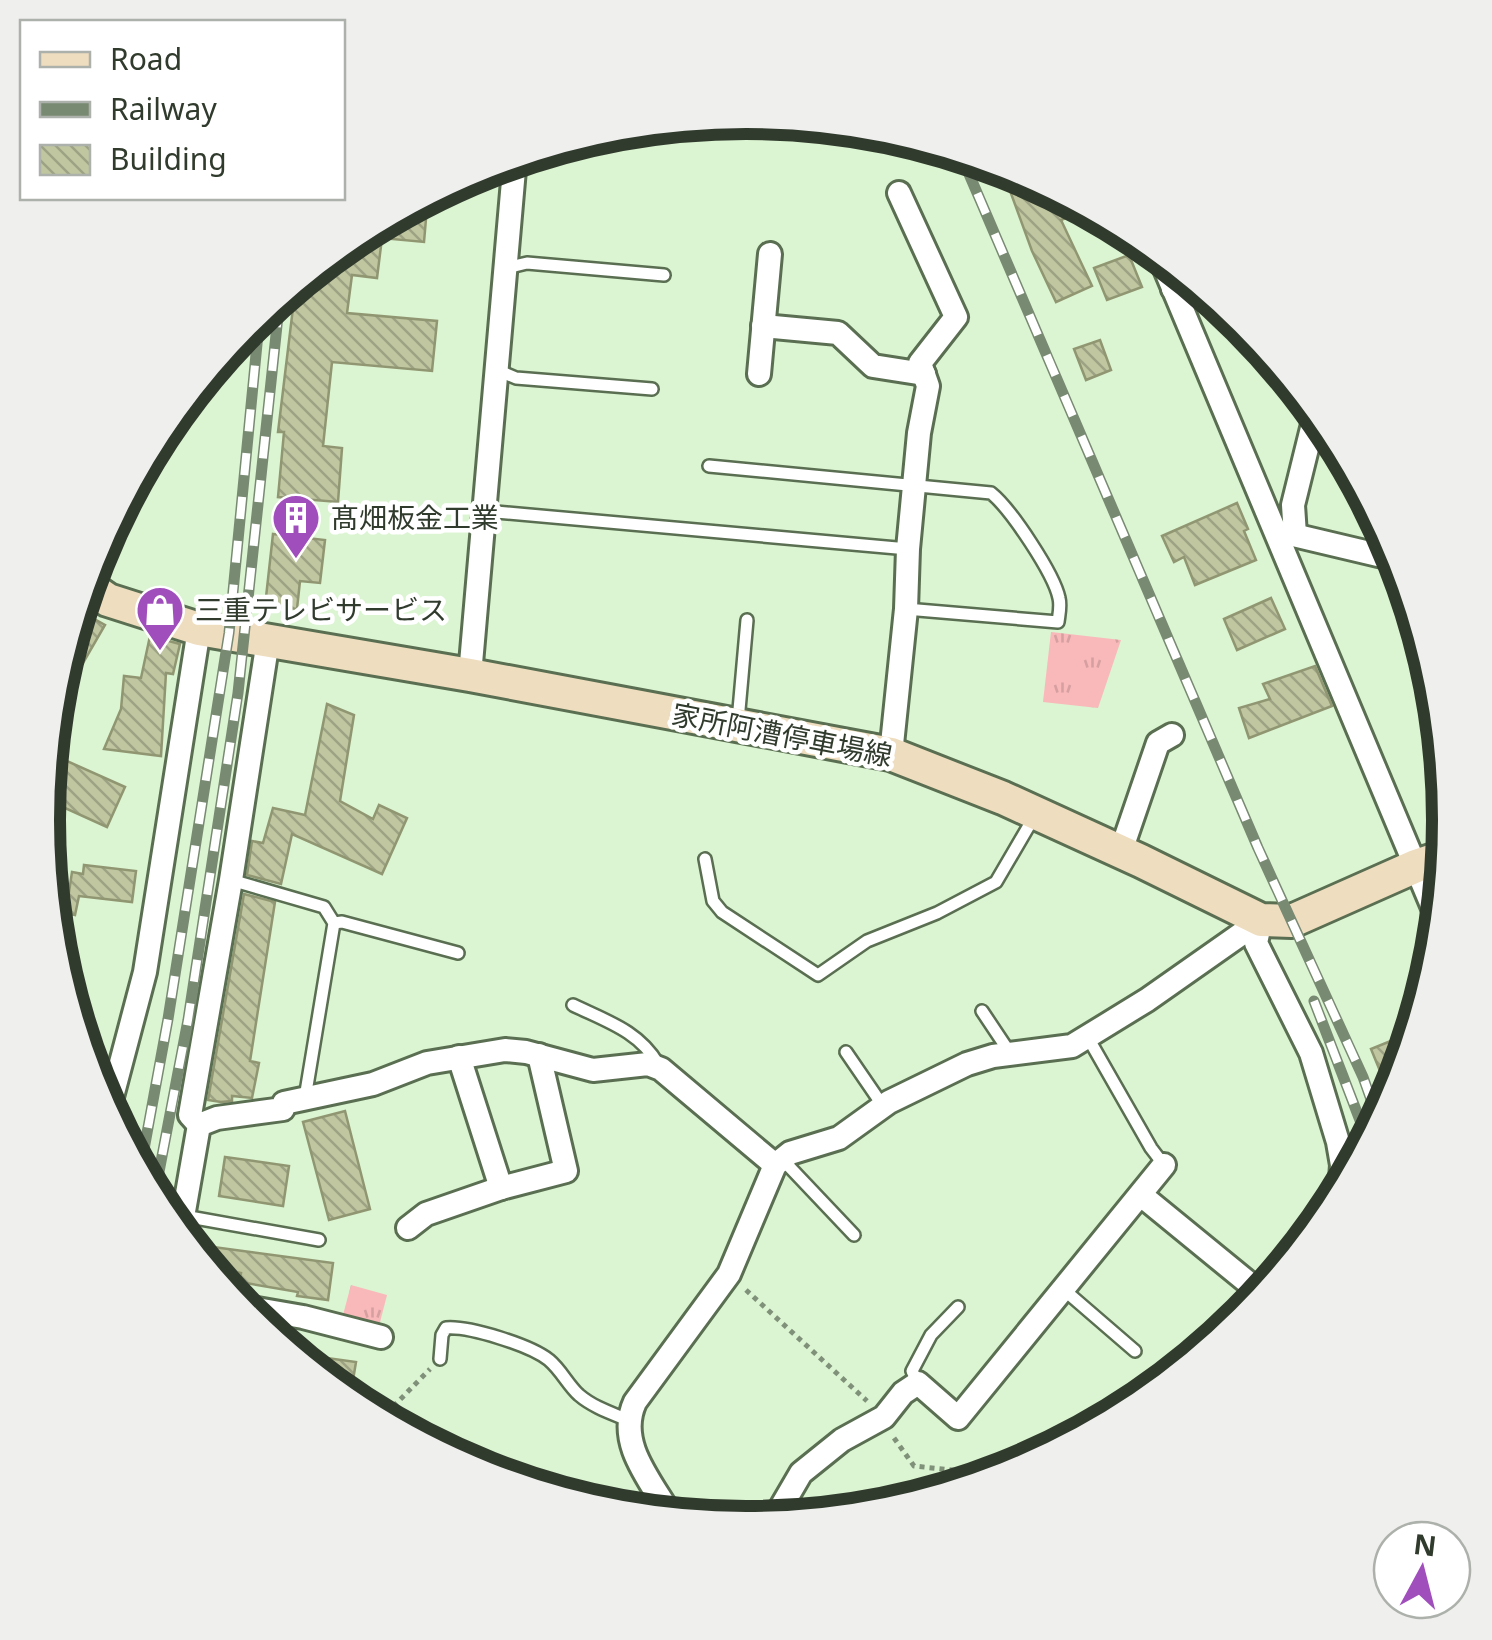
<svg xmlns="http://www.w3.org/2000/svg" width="1492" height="1640" font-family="'Noto Sans','Noto Sans JP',sans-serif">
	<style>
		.park { fill: url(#park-tufts) }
		.building { fill: url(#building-back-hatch); stroke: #909671; stroke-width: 2.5 }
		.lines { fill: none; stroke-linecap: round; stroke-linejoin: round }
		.service-casing { stroke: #5a6f51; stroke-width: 16 }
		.minor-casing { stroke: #5a6f51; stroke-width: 28 }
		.secondary-casing { stroke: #5a6f51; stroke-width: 38 }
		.path { stroke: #80917a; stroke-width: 5; stroke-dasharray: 5 5; stroke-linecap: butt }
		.service { stroke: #fff; stroke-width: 11 }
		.minor { stroke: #fff; stroke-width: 22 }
		.secondary { stroke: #efddbf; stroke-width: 32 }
		.rail-casing { stroke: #798a73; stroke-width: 11 }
		.rail { stroke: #fff; stroke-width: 8; stroke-dasharray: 22; stroke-linecap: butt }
		.labels { text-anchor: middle; stroke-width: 9; stroke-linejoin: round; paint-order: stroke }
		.poi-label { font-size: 28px; fill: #313b2d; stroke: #fff; text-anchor: start }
		.street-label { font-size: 28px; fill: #313b2d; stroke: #fff }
		.rim { fill: none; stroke: #313b2d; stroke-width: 12 }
	</style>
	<defs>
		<pattern id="park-tufts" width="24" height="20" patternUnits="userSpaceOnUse" patternTransform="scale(2.5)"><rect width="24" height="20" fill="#f9b8ba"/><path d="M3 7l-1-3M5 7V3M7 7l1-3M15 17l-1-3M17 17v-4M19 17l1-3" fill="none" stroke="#d69fa0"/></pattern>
		<pattern id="building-back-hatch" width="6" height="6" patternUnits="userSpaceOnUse" patternTransform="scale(2.5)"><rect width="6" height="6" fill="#bfc6a0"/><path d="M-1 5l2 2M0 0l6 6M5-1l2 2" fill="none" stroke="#9ca283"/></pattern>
	</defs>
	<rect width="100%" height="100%" fill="#dbf4d1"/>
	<g class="park">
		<polygon points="1051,632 1121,640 1098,708 1043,702"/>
		<polygon points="351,1285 387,1295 379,1326 343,1315"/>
	</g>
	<g class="building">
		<polygon points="1001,166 1016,170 1088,209 1061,220 1092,286 1056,302 1032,251"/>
		<polygon points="428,196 424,242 382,238 377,278 352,275 347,313 437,321 432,371 332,362 323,446 342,448 338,502 278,497 284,432 278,432 296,283 356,235"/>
		<polygon points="1129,255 1142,287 1107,300 1094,268"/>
		<polygon points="1100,340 1111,370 1086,380 1074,349"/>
		<polygon points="1237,503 1248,529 1244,531 1256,560 1195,585 1184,557 1174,562 1162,536"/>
		<polygon points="273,534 325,540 320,583 300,581 297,609 265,606"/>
		<polygon points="1271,598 1285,629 1237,650 1224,619"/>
		<polygon points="78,610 105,625 83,663 65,653"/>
		<polygon points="150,636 180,644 173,674 166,673 161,756 104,749 121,709 124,676 141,678"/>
		<polygon points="1315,666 1332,706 1249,738 1239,708 1270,699 1263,684"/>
		<polygon points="327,704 354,715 340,801 373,819 379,805 407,818 382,874 292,834 281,884 247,875 252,841 263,843 273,808 305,815"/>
		<polygon points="49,753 125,787 107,827 45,799"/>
		<polygon points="84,865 136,871 132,902 79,896 75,915 51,910 49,888 69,892 72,872 83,874"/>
		<polygon points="244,894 275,902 250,1061 259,1063 252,1098 232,1096 232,1101 221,1102 208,1100"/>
		<polygon points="1413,1032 1396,1090 1391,1098 1371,1049"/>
		<polygon points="345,1111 370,1209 329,1220 303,1122"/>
		<polygon points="225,1157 289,1166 283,1206 219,1196"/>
		<polygon points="191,1244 333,1263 328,1300 297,1296 298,1292 240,1282 241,1273 207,1267"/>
		<polygon points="291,1353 356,1362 351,1392 337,1390"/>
	</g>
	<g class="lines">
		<g class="service-casing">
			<g id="service">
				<polyline points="506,268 527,263 664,275"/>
				<polyline points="497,370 516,378 652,389"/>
				<path d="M 709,466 L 991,493 C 1011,509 1054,574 1059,598 C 1061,606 1059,614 1058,622 L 906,609"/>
				<polyline points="485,511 908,549"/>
				<polyline points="738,721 747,620"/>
				<polyline points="705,859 713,901 722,912 818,975 867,941 937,913 996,882 1034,817"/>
				<polyline points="231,880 324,907 334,923 305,1098"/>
				<polyline points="334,923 342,922 458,953"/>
				<path d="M 573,1005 C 606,1021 639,1031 658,1064"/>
				<polyline points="982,1011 1010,1053"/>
				<polyline points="1087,1036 1151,1148 1164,1165"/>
				<polyline points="846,1052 883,1106"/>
				<polyline points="782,1159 854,1235"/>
				<polyline points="184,1216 319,1240"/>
				<polyline points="1062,1288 1135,1351"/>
				<path d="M 440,1359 L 442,1335 L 446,1328 C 469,1326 530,1345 549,1360 C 561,1370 568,1385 579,1395 C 593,1407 611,1413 628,1420"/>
				<polyline points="918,1383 912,1371 931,1335 958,1307"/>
			</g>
		</g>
		<g class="minor-casing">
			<g id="minor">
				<polyline points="1158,252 1439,922"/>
				<polyline points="1173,289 1215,300"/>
				<polyline points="763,326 838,333 873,366 924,374"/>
				<polyline points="759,374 770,254"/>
				<polyline points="1285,533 1399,560"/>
				<polyline points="1295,535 1293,505 1316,412"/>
				<polyline points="470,675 515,158"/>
				<polyline points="891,754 906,609 908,549 919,433 928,386 920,363 956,317 899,193"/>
				<polyline points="1121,851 1158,743 1172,735"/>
				<polyline points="1261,920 1256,943 1311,1053 1338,1142 1342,1165 1340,1193"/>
				<polyline points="459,1057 501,1188 566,1171 539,1055"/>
				<polyline points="108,1112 145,972 199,629"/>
				<polyline points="199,1125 190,1115 231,880 268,640"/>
				<polyline points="1141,1195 1262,1294"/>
				<polyline points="408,1228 426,1214 501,1188"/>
				<polyline points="180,1234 199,1125 217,1118 283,1109 284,1103 373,1084 427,1063 505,1050 526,1052 593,1070 648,1064 661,1069 775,1165"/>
				<polyline points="239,1306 303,1317 381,1337"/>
				<path d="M 671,1516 C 651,1481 616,1443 635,1402 L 729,1274 L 775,1165 L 790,1153 L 839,1138 L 889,1102 L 967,1064 L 993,1056 L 1072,1046 L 1147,1000 L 1261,920"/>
				<polyline points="773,1521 801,1473 842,1440 884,1417 903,1393 918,1383 958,1418 1164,1165"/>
			</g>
		</g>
		<g class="secondary-casing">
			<polyline id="secondary" points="86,585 108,600 199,629 470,675 891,754 1003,798 1141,861 1261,920 1292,921 1416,866 1446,856"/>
		</g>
		<g class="path">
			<polyline points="746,1290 867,1401"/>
			<polyline points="357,1406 387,1413 430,1369"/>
			<polyline points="894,1438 914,1466 998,1475"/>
		</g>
		<use href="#service" class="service"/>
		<use href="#minor" class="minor"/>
		<use href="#secondary" class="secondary"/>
		<g class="rail-casing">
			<g id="rail">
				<polyline points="960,153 1258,848 1363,1077 1379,1122"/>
				<polyline points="1314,1001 1368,1141"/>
				<polyline points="140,1171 168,1019 229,633 260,313"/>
				<polyline points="154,1198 188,1020 238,693 280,297"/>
			</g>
		</g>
		<use href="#rail" class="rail"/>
	</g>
	<defs>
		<g id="building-pin" transform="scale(2.5)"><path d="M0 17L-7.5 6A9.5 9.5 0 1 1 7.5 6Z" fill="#a14ebd" stroke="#fff"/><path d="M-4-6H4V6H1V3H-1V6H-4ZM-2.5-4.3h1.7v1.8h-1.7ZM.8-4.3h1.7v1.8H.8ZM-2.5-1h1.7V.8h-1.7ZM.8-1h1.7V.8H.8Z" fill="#fff"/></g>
		<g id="shop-pin" transform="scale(2.5)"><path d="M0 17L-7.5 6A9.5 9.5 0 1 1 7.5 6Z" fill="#a14ebd" stroke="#fff"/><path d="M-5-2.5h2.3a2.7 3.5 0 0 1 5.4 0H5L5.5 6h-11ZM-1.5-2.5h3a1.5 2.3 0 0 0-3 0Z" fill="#fff"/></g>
	</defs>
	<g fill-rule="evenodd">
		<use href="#building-pin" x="296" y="518"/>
		<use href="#shop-pin" x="160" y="610"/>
	</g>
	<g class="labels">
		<g class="poi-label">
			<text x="331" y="528">髙畑板金工業</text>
			<text x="195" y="620">三重テレビサービス</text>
		</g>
		<g class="street-label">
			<text transform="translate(782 735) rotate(11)" y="10">家所阿漕停車場線</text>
		</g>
	</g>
	<path d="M0 0H1492V1640H0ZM60 820a686 686 0 1 1 1372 0a686 686 0 1 1-1372 0Z" fill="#efefee" fill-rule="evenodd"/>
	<path class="rim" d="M60 820a686 686 0 1 1 1372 0a686 686 0 1 1-1372 0Z"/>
	<rect x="20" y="20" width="325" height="180" fill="#ffffff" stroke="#adb1ab" stroke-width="2.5"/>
	<rect x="40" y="52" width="50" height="15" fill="#efddbf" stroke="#adb1ab" stroke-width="2.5"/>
	<text x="110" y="70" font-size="30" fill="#313b2d">Road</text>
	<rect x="40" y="102" width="50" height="15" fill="#798a73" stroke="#adb1ab" stroke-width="2.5"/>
	<text x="110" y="120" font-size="30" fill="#313b2d">Railway</text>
	<rect x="40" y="145" width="50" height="30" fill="url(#building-back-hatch)" stroke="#adb1ab" stroke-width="2.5"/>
	<text x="110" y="170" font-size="30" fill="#313b2d">Building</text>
	<g transform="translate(1422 1570) rotate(7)"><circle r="48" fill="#ffffff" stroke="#adb1ab" stroke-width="2.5"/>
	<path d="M0-8L18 38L0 25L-18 38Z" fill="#a14ebd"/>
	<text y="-15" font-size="28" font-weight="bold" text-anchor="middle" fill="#313b2d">N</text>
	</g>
</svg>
